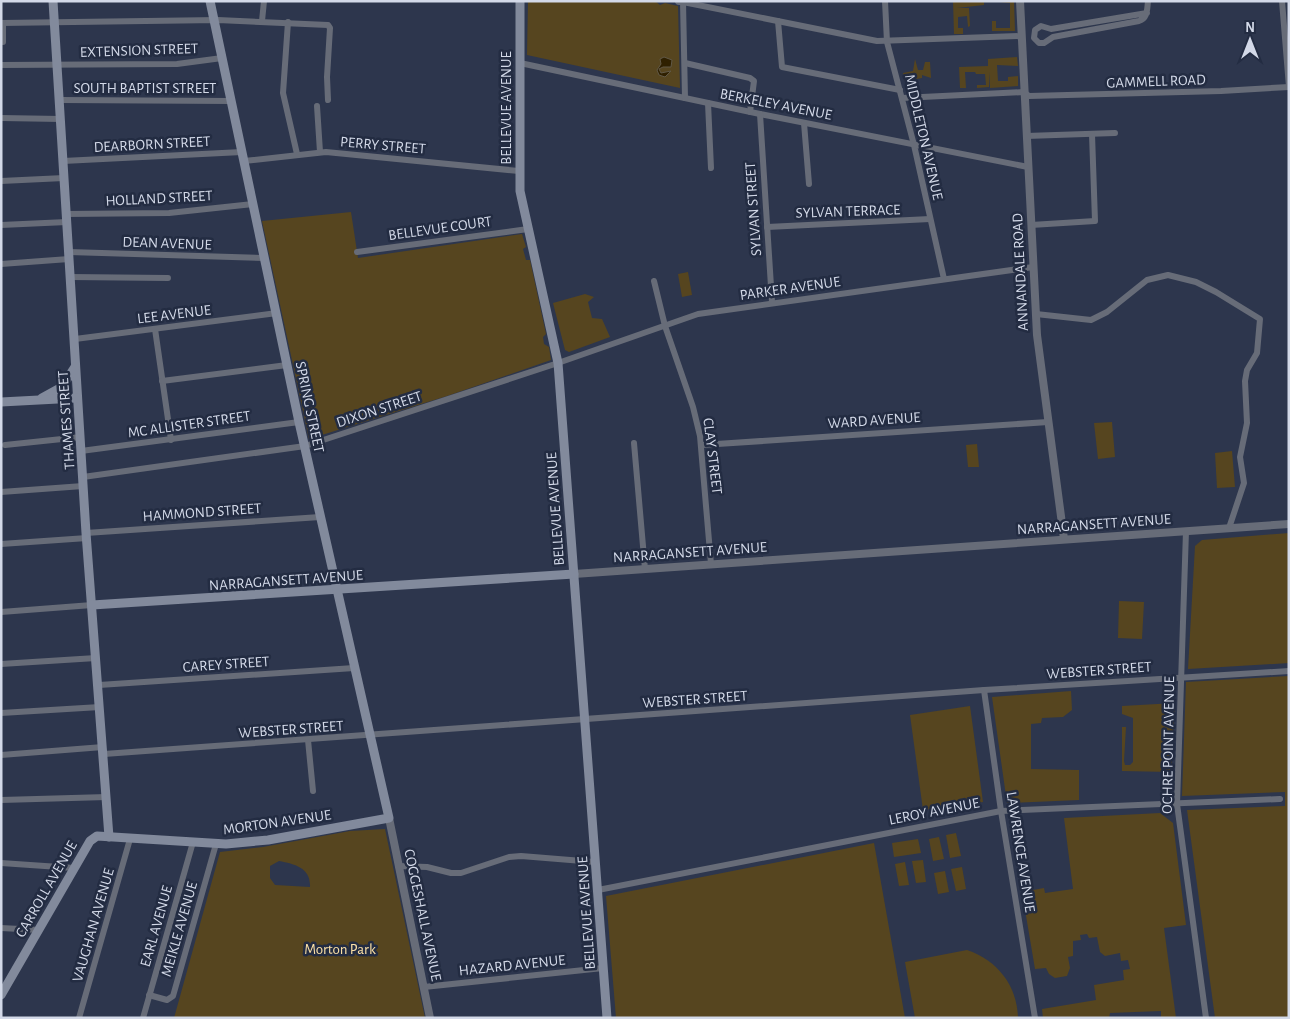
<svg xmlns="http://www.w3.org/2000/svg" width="1290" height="1019" font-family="'Alegreya Sans',sans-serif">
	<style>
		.green { fill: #56451f; fill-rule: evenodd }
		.water { fill: #2f2000; stroke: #605846 }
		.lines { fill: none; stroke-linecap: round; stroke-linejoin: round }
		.minor { stroke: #676c78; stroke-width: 6 }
		.tertiary { stroke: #676c78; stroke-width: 8 }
		.secondary { stroke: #828a9c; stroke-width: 9 }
		.labels { text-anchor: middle; stroke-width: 5; stroke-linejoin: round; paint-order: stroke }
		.street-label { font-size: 15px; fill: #d3d9e8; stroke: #232c42 }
		.park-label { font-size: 15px; fill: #fce1a6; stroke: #232c42 }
	</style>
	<rect width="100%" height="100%" fill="#2d364d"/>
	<g class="green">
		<polygon points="528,1 655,1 660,5 665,3 678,6 680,88 527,55"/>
		<polygon points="953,1 984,1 984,5 957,8 969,8 970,26 968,27 967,16 958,17 958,28 963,28 963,34 954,34"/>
		<polygon points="991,1 1014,1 1015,31 992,31 992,21 996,21 996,28 1010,28 1010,3"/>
		<polygon points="1017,57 1018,66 997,65 998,81 1008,81 1008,77 1018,76 1018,86 990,88 989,72 989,87 977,88 977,85 986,85 985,74 976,74 975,72 965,72 966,88 960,88 959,67 988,66 988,59"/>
		<polygon points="915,59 918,70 923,70 925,62 930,62 931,78 922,75 922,78 905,81 903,73 913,71"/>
		<polygon points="351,212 358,258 522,234 526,247 523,249 526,260 530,260 546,334 543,337 544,344 549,347 551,360 447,396 309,439 262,221"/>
		<polygon points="688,272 692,295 682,297 678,274"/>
		<polygon points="585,294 594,297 588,302 592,318 602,319 610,337 569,352 565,350 553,303"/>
		<polygon points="1112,422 1115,457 1098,459 1094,423"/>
		<polygon points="977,444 979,467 968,467 966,445"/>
		<polygon points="1232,451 1235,487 1217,488 1215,453"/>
		<polygon points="1289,533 1289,663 1188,669 1195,546 1202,540"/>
		<polygon points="1119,601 1144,602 1142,639 1118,638"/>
		<polygon points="1289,676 1289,1018 1215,1018 1187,810 1285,806 1285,792 1182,796 1186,682"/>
		<polygon points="1071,691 1072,710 1063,717 1042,718 1041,723 1031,724 1031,769 1079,770 1079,800 1007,803 992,697"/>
		<polygon points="1175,703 1173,733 1171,735 1173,741 1171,772 1122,771 1122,727 1126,727 1124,761 1125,765 1130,765 1133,762 1133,718 1122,714 1122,706"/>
		<polygon points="970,706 983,802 923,810 910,715"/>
		<polygon points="1160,813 1173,823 1186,925 1164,928 1176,1018 1161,1018 1161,1011 1110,1013 1109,1018 1043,1018 1042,1009 1096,1000 1094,985 1124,980 1123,970 1130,969 1128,960 1121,961 1120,953 1105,956 1100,952 1097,937 1089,938 1087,934 1080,935 1081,940 1073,941 1073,956 1068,957 1070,968 1067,976 1055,978 1049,974 1046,968 1035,969 1022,892 1044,888 1045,893 1073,889 1064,818"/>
		<path d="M 385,829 L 425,1018 L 174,1018 L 220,852 L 263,847 L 350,831 ZM 279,861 C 295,864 311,868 310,887 L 275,885 L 270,878 L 270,866 Z"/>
		<polygon points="956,833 961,856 950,858 946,835"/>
		<polygon points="939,837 944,859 933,861 929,839"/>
		<polygon points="918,839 921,853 894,857 892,843"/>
		<polygon points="874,843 905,1018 616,1018 606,896"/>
		<polygon points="923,860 926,882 916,883 912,861"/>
		<polygon points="905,862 909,885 899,886 895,864"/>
		<polygon points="962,867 966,889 956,891 951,869"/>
		<polygon points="945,871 949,892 938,894 934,873"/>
		<path d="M 967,950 C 997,960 1017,985 1018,1018 L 915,1018 L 905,962 Z"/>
	</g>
	<polygon class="water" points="664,57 672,60 671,67 663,67 659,69 661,73 671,71 665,77 659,75 657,70 661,64 660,59"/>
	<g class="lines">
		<g class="minor">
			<polyline points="885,1 887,42 914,145 944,279"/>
			<polyline points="1282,1 1289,87"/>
			<path d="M 1147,13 L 1051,29 L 1041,26 L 1035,30 L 1034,38 L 1039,43 L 1044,43 L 1053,37 L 1139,21 C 1148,18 1147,9 1148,1"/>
			<polyline points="262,21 264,1"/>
			<polyline points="778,21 782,67 900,90"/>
			<polyline points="288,22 283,93 297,154"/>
			<polyline points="1,23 218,20 328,25 330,28 327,77 328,100"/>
			<polyline points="3,23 3,42"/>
			<polyline points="520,63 760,114 1028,167"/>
			<polyline points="685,63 750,78 754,81 750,112"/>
			<polyline points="1,65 177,64 222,58"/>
			<polyline points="685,98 683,2 877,41 1021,36"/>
			<polyline points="902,98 1024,92 1029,96 1221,91 1289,87"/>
			<polyline points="60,100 231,101"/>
			<polyline points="708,103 711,168"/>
			<polyline points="317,106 320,152"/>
			<polyline points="760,114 772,302"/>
			<polyline points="1,118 61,119"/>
			<polyline points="804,123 809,184"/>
			<polyline points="1026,136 1115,133"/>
			<polyline points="63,161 242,152"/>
			<polyline points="244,161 326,152 519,171"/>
			<polyline points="1,181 64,178"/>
			<polyline points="66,214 169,213 253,204"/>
			<polyline points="1,225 67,222"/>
			<polyline points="1031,225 1095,221 1092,134"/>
			<polyline points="767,227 930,219"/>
			<polyline points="69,252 265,258"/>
			<polyline points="357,252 528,229"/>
			<polyline points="1,264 69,259"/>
			<polyline points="70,277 168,278"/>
			<polyline points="654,281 665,326 693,407 700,436 711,564"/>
			<polyline points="1036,314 1091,320 1107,312 1147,280 1168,275 1196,282 1216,292 1260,319 1257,353 1247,370 1245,381 1247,423 1240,457 1244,483 1229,528"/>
			<polyline points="155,329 171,440"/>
			<polyline points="75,339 277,313"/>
			<polyline points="162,381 287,365"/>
			<polyline points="634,443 645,569"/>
			<polyline points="5,445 81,437"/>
			<polyline points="702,445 1048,422"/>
			<polyline points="81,451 299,422"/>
			<polyline points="83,477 305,446 558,363 698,314 1033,267"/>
			<polyline points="1,492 83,486"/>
			<polyline points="1186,531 1177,804 1206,1018"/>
			<polyline points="86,533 320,517"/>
			<polyline points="1,544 87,538"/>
			<polyline points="1,612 92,605"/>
			<polyline points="1,664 96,658"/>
			<polyline points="99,685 354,668"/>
			<polyline points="984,690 1001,811 1035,1018"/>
			<polyline points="1,713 100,707"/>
			<polyline points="308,740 313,791"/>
			<polyline points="104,754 984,690 1289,671"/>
			<polyline points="1,755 103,747"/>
			<polyline points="1,800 107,797"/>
			<polyline points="1,863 74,868"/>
			<polyline points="398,866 427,867 451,873 461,873 509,857 521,856 595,862"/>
			<polyline points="598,890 1001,811 1280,799"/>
			<polyline points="1,928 39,930"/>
			<polyline points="424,987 603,968"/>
			<polyline points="149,995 167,1000 173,996 216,844"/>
			<polyline points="79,1018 130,839"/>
			<polyline points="143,1018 193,842"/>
		</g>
		<g class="tertiary">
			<polyline points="679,1 683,1"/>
			<polyline points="1020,1 1037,335 1064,539"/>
			<polyline points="574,574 1289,524"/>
			<polyline points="389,818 430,1018"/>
		</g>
		<g class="secondary">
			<polyline points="53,1 86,533 109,837"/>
			<polyline points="520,1 520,191 558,363 607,1018"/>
			<polyline points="42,398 62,387 75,367"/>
			<polyline points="1,402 77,398"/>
			<polyline points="92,605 574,574"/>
			<polyline points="1,995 90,841 97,836 226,844 268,840 389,818 299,422 210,1"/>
		</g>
	</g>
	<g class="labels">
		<g class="street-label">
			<text transform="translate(139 50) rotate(-2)" y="5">EXTENSION STREET</text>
			<text transform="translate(1156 81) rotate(-2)" y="5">GAMMELL ROAD</text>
			<text x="145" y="93">SOUTH BAPTIST STREET</text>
			<text transform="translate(776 104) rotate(11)" y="5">BERKELEY AVENUE</text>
			<text transform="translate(506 108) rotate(-90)" y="5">BELLEVUE AVENUE</text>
			<text transform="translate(924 137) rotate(77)" y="5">MIDDLETON AVENUE</text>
			<text transform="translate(152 144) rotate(-3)" y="5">DEARBORN STREET</text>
			<text transform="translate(383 145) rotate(5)" y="5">PERRY STREET</text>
			<text transform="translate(159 198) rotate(-3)" y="5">HOLLAND STREET</text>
			<text transform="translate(753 209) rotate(-94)" y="5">SYLVAN STREET</text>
			<text transform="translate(848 211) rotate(-2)" y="5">SYLVAN TERRACE</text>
			<text transform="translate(440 228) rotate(-8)" y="5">BELLEVUE COURT</text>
			<text transform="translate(167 243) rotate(2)" y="5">DEAN AVENUE</text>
			<text transform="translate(1020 272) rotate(-93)" y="5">ANNANDALE ROAD</text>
			<text transform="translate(790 288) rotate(-8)" y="5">PARKER AVENUE</text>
			<text transform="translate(174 314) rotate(-7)" y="5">LEE AVENUE</text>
			<text transform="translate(310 407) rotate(78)" y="5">SPRING STREET</text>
			<text transform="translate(379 409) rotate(-18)" y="5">DIXON STREET</text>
			<text transform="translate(66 420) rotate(-94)" y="5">THAMES STREET</text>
			<text transform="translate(874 420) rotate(-4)" y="5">WARD AVENUE</text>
			<text transform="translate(189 424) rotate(-8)" y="5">MC ALLISTER STREET</text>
			<text transform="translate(713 456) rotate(83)" y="5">CLAY STREET</text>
			<text transform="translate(555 509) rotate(-94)" y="5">BELLEVUE AVENUE</text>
			<text transform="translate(202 512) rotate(-4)" y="5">HAMMOND STREET</text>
			<text transform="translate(1094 524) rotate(-4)" y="5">NARRAGANSETT AVENUE</text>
			<text transform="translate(690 552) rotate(-4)" y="5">NARRAGANSETT AVENUE</text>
			<text transform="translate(286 580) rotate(-4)" y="5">NARRAGANSETT AVENUE</text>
			<text transform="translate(226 664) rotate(-4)" y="5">CAREY STREET</text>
			<text transform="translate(1099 670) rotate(-4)" y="5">WEBSTER STREET</text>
			<text transform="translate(695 699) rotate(-4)" y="5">WEBSTER STREET</text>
			<text transform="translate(291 729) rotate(-4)" y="5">WEBSTER STREET</text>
			<text transform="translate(1168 745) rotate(-89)" y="5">OCHRE POINT AVENUE</text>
			<text transform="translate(934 811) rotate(-11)" y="5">LEROY AVENUE</text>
			<text transform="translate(277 822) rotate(-8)" y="5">MORTON AVENUE</text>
			<text transform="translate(1021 852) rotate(81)" y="5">LAWRENCE AVENUE</text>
			<text transform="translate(46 889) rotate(-60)" y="5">CARROLL AVENUE</text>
			<text transform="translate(586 913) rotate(-94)" y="5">BELLEVUE AVENUE</text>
			<text transform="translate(423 915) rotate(78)" y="5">COGGESHALL AVENUE</text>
			<text transform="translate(93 925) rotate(-74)" y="5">VAUGHAN AVENUE</text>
			<text transform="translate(156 926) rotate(-74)" y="5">EARL AVENUE</text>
			<text transform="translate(179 929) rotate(-74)" y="5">MEIKLE AVENUE</text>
			<text transform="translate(512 965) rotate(-6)" y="5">HAZARD AVENUE</text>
		</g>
		<g class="park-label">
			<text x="340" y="954">Morton Park</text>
		</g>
	</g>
	<rect width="1290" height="1019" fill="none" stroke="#d3d9e8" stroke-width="5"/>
	<g transform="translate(1250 40)" stroke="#232c42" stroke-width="4" paint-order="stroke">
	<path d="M0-4L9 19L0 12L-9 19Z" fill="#d3d9e8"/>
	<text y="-8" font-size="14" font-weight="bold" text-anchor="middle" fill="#d3d9e8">N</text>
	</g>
</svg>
